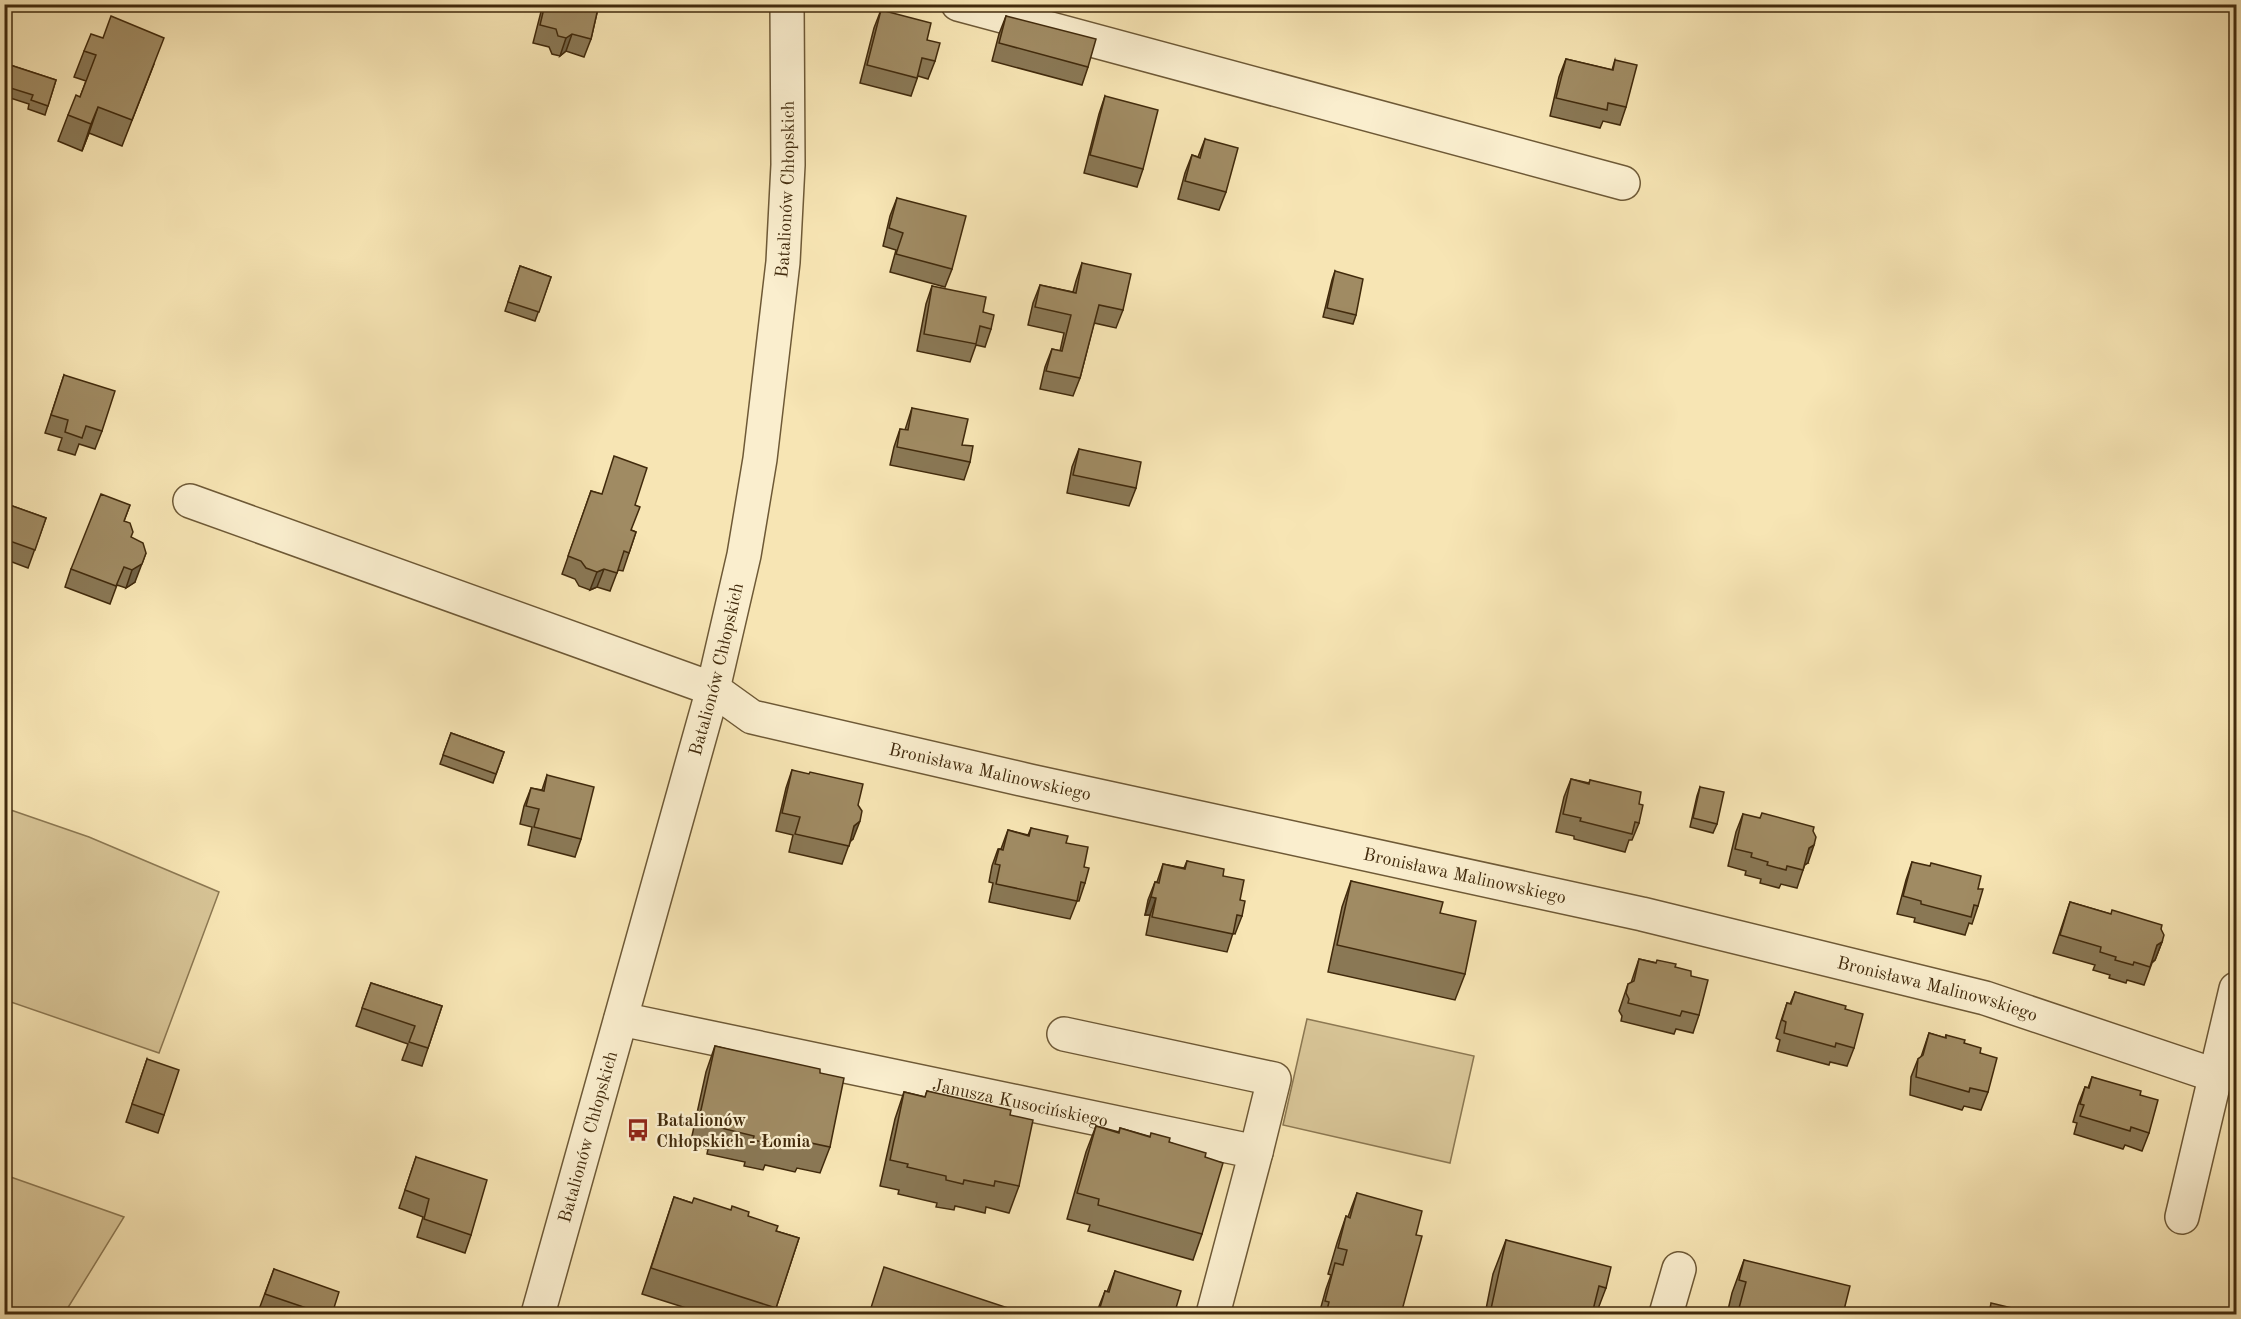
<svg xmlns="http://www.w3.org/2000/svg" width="2241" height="1319" font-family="'Old Standard TT',serif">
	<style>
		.green { fill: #d8c597; stroke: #8c7852; stroke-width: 1.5 }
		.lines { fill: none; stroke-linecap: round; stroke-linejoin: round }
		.minor-casing { stroke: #6e5936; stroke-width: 36 }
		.minor { stroke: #faeece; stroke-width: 33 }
		.wall { fill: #8a7855; stroke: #412a0c; stroke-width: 1.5 }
		.shaded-wall { fill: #706145; stroke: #412a0c; stroke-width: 1.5 }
		.building { fill: #a08b63; stroke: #412a0c; stroke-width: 1.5 }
		.labels { text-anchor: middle; stroke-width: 4.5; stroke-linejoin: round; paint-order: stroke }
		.street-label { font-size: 18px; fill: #412a0c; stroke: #faeece }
		.poi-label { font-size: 18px; font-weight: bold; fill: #412a0c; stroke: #faeece; text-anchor: start }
	</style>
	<rect width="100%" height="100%" fill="#f7e5b4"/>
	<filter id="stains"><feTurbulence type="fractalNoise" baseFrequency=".00333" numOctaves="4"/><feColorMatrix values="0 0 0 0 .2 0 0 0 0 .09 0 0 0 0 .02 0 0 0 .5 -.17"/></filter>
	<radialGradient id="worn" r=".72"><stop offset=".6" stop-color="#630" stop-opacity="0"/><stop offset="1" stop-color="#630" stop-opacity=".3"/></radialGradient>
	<g class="green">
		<polygon points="5,808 89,837 219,892 159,1053 5,1000"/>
		<polygon points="1307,1019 1474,1056 1450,1163 1283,1125"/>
		<polygon points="5,1175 124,1217 64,1314 5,1314"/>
	</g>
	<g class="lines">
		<g class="minor-casing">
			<g id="minor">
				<polyline points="958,4 1623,183"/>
				<path id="s1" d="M 190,501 L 713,689 L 752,717 L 1030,781 L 1642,914 L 1985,998 L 2214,1075"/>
				<path id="s2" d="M 621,1019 L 1256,1152 L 1213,1314"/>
				<polyline points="1064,1034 1274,1079 1256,1152"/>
				<polyline points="2182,1217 2236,989"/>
				<path id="s3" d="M 538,1314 L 713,689 L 744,555 L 760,459 L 783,262 L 788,165 L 787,4"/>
				<polyline points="1666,1314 1679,1269"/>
			</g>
		</g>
		<use href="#minor" class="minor"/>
	</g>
	<g class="wall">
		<polygon points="543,4 599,4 591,39 584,57 566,51 560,56 552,54 549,47 533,43"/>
		<polygon points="881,10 927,40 935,61 928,79 918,76 911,96 860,83 874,28"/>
		<polygon points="1006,16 1088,67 1082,85 992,61 999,34"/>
		<polygon points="84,51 154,64 122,146 89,133 82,151 58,141 68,115 80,97 86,81 74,77"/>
		<polygon points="1566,59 1612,70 1615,60 1626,107 1620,125 1603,121 1600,128 1550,116 1559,77"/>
		<polygon points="4,63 56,80 45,115 28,109 29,104 4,96"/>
		<polygon points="1105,96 1143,169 1137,187 1084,173 1099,114"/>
		<polygon points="1205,139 1226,192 1219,210 1178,199 1185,173 1192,155 1198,157"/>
		<polygon points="897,198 952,269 945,287 890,272 896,250 883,246 890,216"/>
		<polygon points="1082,263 1123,310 1116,328 1094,323 1080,378 1073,396 1040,389 1045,367 1052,349 1060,351 1064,333 1028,325 1033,303 1040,285 1073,292 1076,281"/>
		<polygon points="520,266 551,277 535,321 505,311"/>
		<polygon points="1335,271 1356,315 1353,324 1323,317 1332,280"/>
		<polygon points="932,286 983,312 991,329 985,347 976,345 970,362 917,351 926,304"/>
		<polygon points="64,375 102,431 95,449 79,444 75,455 58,450 62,438 45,433"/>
		<polygon points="912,408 962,445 970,462 964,480 890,465 894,447 900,429 905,430"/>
		<polygon points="1079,449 1136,488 1129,506 1067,493 1072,467"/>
		<polygon points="591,491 635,505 631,530 636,532 623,571 618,570 610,591 597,587 590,590 579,586 575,579 562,574"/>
		<polygon points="4,503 46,518 28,568 4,559"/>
		<polygon points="130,505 124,521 131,537 135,582 126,588 117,585 110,604 65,587 71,569"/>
		<polygon points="451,733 504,752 493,783 440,764"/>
		<polygon points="792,770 858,805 853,839 850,842 842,864 789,852 793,835 776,831 786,788"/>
		<polygon points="547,775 581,839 575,857 528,845 532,827 520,824 524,806 531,788 542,790"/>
		<polygon points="1571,779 1589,783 1590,780 1639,804 1639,823 1632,840 1629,840 1625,852 1574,839 1574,836 1556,832 1564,797"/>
		<polygon points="1700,787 1717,824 1713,833 1690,827 1697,796"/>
		<polygon points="1743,814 1808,863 1805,864 1797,888 1781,884 1779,888 1760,883 1761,879 1745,875 1746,871 1728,866 1736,832"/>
		<polygon points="1031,828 1066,843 1084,867 1085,883 1079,901 1077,901 1070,919 989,902 993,883 989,882 992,866 998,849 1001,849 1008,830 1028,835"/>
		<polygon points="1187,861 1223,876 1240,900 1242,916 1235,934 1233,933 1227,952 1146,935 1150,915 1145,915 1148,900 1155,882 1157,882 1163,864 1184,868"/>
		<polygon points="1912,862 1978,889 1978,906 1972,924 1969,923 1965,935 1914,922 1915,918 1897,914 1906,880"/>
		<polygon points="1351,881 1440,913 1465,974 1455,1000 1328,972 1342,907"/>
		<polygon points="2070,902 2161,929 2162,942 2155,960 2152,963 2144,985 2127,980 2126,983 2109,978 2110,975 2093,970 2095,965 2053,953"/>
		<polygon points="1639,959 1675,967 1691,976 1699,1015 1693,1033 1676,1029 1674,1034 1621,1021 1622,1016 1619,1011 1628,984 1631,983"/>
		<polygon points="371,983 442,1006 422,1066 402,1060 408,1044 356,1026"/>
		<polygon points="1795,992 1845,1009 1854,1048 1847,1066 1830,1062 1829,1065 1777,1051 1780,1040 1776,1038 1781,1021 1787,1003 1790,1004"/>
		<polygon points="1929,1033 1945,1038 1946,1035 1964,1043 1980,1053 1988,1092 1981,1110 1964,1106 1962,1110 1910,1095 1911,1077 1918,1059 1921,1057"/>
		<polygon points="715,1046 820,1073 830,1147 820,1173 797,1168 795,1172 765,1165 763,1170 744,1166 745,1162 707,1154 708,1149 690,1145 706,1072"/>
		<polygon points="147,1059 164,1115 158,1133 126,1122"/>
		<polygon points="2092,1077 2140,1095 2149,1133 2142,1151 2125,1145 2123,1149 2074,1134 2077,1123 2073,1122 2078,1105 2085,1087 2088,1088"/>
		<polygon points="927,1091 1010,1115 1019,1186 1009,1213 986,1207 985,1213 955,1206 954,1210 936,1207 937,1203 898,1194 899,1190 880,1186 895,1119 904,1092 925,1097"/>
		<polygon points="1096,1126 1119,1132 1120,1128 1169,1142 1205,1157 1202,1234 1193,1260 1088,1231 1090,1225 1067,1219 1086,1152"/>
		<polygon points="416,1157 471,1235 465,1253 417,1237 423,1217 399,1208"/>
		<polygon points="1357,1193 1416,1235 1401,1314 1319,1314 1326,1289 1331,1275 1328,1274 1337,1243 1346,1216 1348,1217"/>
		<polygon points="674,1197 692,1203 748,1216 776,1231 799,1238 774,1314 705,1314 642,1294"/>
		<polygon points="1506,1240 1606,1288 1596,1314 1485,1314 1493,1274"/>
		<polygon points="1744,1260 1843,1314 1727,1314 1732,1293"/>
		<polygon points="274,1269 332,1314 264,1314 258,1312"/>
		<polygon points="1115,1271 1176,1308 1180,1314 1096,1314 1105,1291 1107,1292"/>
	</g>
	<g class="shaded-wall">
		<polygon points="572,34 566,51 560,56 566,38"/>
		<polygon points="98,107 89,133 82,151 91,124"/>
		<polygon points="146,553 135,582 126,588 132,570"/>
		<polygon points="604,569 597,587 590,590 597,572"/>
		<polygon points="860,821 853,839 847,843 854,826"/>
		<polygon points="1814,845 1808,863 1803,866 1809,848"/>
		<polygon points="1151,897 1156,898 1150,915 1145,915"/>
		<polygon points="2162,942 2155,960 2150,963 2157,945"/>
	</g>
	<g class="building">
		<polygon points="545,4 599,4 591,39 572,34 566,38 558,36 556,29 540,25"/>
		<polygon points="881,10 931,23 927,40 940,43 935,61 922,58 917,78 867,65"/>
		<polygon points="111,16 164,38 132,120 98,107 91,124 68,115 76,95 80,97 96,55 84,51 91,34 103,38"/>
		<polygon points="1006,16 1096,39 1088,67 999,43"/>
		<polygon points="1566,59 1613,70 1615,60 1637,65 1626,107 1608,103 1607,110 1556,98"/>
		<polygon points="4,63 56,80 48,106 31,100 33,95 4,86"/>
		<polygon points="1105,96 1158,110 1143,169 1090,155"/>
		<polygon points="1205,139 1238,148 1226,192 1185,181 1192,155 1200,158"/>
		<polygon points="897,198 966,216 952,269 896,254 903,233 889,228"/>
		<polygon points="1082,263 1131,274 1123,310 1099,305 1080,378 1046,371 1052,349 1062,351 1071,315 1035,307 1040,285 1076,293"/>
		<polygon points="520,266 551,277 539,312 508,302"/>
		<polygon points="1335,271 1363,279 1356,315 1327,308"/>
		<polygon points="932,286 986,297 983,312 994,315 991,329 980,326 976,344 924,334"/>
		<polygon points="64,375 115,391 102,431 86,426 82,438 65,432 68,420 51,415"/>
		<polygon points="912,408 968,419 962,445 973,446 970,462 897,447 900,429 908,430"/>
		<polygon points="1079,449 1141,462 1136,488 1073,475"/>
		<polygon points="614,456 647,468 635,505 640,507 631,530 636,532 629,553 624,551 617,573 604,569 597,572 586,568 581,561 568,556 591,491 602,494"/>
		<polygon points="101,494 130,505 124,521 130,523 133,532 131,537 143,543 146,553 142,564 132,570 124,567 116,586 71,569"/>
		<polygon points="4,503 46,518 35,550 4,539"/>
		<polygon points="451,733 504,752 496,774 443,755"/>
		<polygon points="792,770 809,774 810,772 863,784 858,805 862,811 860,821 854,826 849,846 795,834 800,817 782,813"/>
		<polygon points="547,775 594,787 581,839 534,827 539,809 526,806 531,788 544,791"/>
		<polygon points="1571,779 1589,784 1590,780 1641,792 1639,804 1643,805 1639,823 1635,822 1632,834 1580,821 1581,818 1563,814"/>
		<polygon points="1700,787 1724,792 1717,824 1693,818"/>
		<polygon points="1762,813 1814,827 1813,831 1816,837 1814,845 1809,848 1803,870 1787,866 1786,870 1767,865 1768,862 1751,857 1752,853 1735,849 1743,814 1760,818"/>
		<polygon points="1031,828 1068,836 1066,843 1088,847 1084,867 1089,868 1085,883 1081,882 1077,901 996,884 1000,865 995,864 999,849 1003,850 1008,830 1029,836"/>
		<polygon points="1187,861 1224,869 1223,876 1244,880 1240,900 1245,901 1242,916 1237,915 1233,934 1152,917 1156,898 1151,897 1155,882 1159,883 1163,864 1185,869"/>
		<polygon points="1912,862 1930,866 1931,863 1981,876 1978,889 1983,889 1978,906 1974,905 1971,917 1921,904 1921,901 1903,896"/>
		<polygon points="1351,881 1443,902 1440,913 1476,921 1465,974 1337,945"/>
		<polygon points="2070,902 2111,914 2112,910 2162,925 2161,929 2164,935 2162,942 2157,945 2150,967 2134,962 2133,965 2115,960 2116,957 2100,952 2101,947 2060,935"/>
		<polygon points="1639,959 1656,963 1657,960 1676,964 1675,967 1691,971 1691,976 1708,980 1699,1015 1682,1011 1680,1016 1628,1003 1629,999 1626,993 1628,984 1634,981"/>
		<polygon points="371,983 442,1006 428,1048 409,1042 415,1026 362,1008"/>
		<polygon points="1795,992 1846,1006 1845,1009 1863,1014 1854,1048 1836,1043 1835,1047 1784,1033 1786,1022 1782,1020 1787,1003 1791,1004"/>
		<polygon points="1929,1033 1946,1038 1946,1035 1965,1040 1964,1043 1981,1048 1980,1053 1997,1058 1988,1092 1970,1088 1969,1092 1916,1077 1918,1059 1923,1055"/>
		<polygon points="715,1046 820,1069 820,1073 844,1078 830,1147 806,1142 805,1146 774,1139 773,1144 753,1140 754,1136 717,1127 718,1123 699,1119"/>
		<polygon points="147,1059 179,1070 164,1115 132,1104"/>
		<polygon points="2092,1077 2141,1091 2140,1095 2158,1100 2149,1133 2131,1127 2130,1131 2080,1116 2084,1105 2080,1104 2085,1087 2089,1088"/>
		<polygon points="927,1091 1011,1110 1010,1115 1033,1120 1019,1186 995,1181 994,1186 964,1180 963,1184 946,1180 946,1176 907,1167 908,1164 890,1160 904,1092 925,1097"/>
		<polygon points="1096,1126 1119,1133 1120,1128 1150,1137 1151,1133 1170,1138 1169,1142 1206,1153 1205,1157 1223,1163 1202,1234 1098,1205 1099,1199 1077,1193"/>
		<polygon points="416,1157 487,1180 471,1235 424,1219 429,1199 405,1190"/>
		<polygon points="1357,1193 1422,1211 1416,1235 1422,1236 1401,1314 1326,1314 1329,1302 1325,1301 1335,1263 1343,1265 1347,1250 1338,1248 1346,1216 1350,1218"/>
		<polygon points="674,1197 692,1203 694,1198 731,1210 732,1206 749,1212 748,1216 778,1226 776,1231 799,1238 776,1308 651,1268"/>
		<polygon points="1506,1240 1611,1267 1606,1288 1599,1286 1592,1314 1487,1314 1489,1308 1491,1309"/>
		<polygon points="1744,1260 1850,1286 1843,1314 1730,1314 1731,1311 1738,1312 1746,1282 1739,1280"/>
		<polygon points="884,1267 1011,1309 1010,1314 869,1314"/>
		<polygon points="274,1269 339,1292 332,1314 324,1314 265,1294"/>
		<polygon points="1115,1271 1181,1291 1176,1308 1181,1310 1180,1314 1098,1314 1105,1291 1109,1292"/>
		<polygon points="1991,1303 2037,1314 1989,1314"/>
	</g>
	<defs>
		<g id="bus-bare" transform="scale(1.8)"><path d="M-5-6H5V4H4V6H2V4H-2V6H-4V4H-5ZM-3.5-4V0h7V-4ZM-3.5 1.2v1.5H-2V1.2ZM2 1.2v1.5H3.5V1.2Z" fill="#8f2418" stroke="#faeece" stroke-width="2.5" paint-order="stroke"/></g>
	</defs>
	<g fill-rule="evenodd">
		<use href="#bus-bare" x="638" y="1130"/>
	</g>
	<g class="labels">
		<g class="street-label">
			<text dy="6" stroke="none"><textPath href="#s3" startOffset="1155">Batalionów Chłopskich</textPath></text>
			<text dy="6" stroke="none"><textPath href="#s3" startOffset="669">Batalionów Chłopskich</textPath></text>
			<text dy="6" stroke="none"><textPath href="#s1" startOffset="848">Bronisława Malinowskiego</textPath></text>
			<text dy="6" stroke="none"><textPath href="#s1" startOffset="1334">Bronisława Malinowskiego</textPath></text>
			<text dy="6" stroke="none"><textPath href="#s1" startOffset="1820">Bronisława Malinowskiego</textPath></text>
			<text dy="6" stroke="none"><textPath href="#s2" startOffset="408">Janusza Kusocińskiego</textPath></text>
			<text dy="6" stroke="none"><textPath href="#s3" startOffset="184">Batalionów Chłopskich</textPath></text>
		</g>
		<g class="poi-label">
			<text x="656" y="1126">Batalionów<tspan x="656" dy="21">Chłopskich - Łomia</tspan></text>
		</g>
	</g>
	<rect width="2241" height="1319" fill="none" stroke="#f7e5b4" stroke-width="24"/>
	<rect x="6" y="6" width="2229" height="1307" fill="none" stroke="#412a0c" stroke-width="3"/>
	<rect x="12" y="12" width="2217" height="1295" fill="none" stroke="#412a0c" stroke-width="1.5"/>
	<rect width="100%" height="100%" filter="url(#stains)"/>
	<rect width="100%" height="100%" fill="url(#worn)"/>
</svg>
